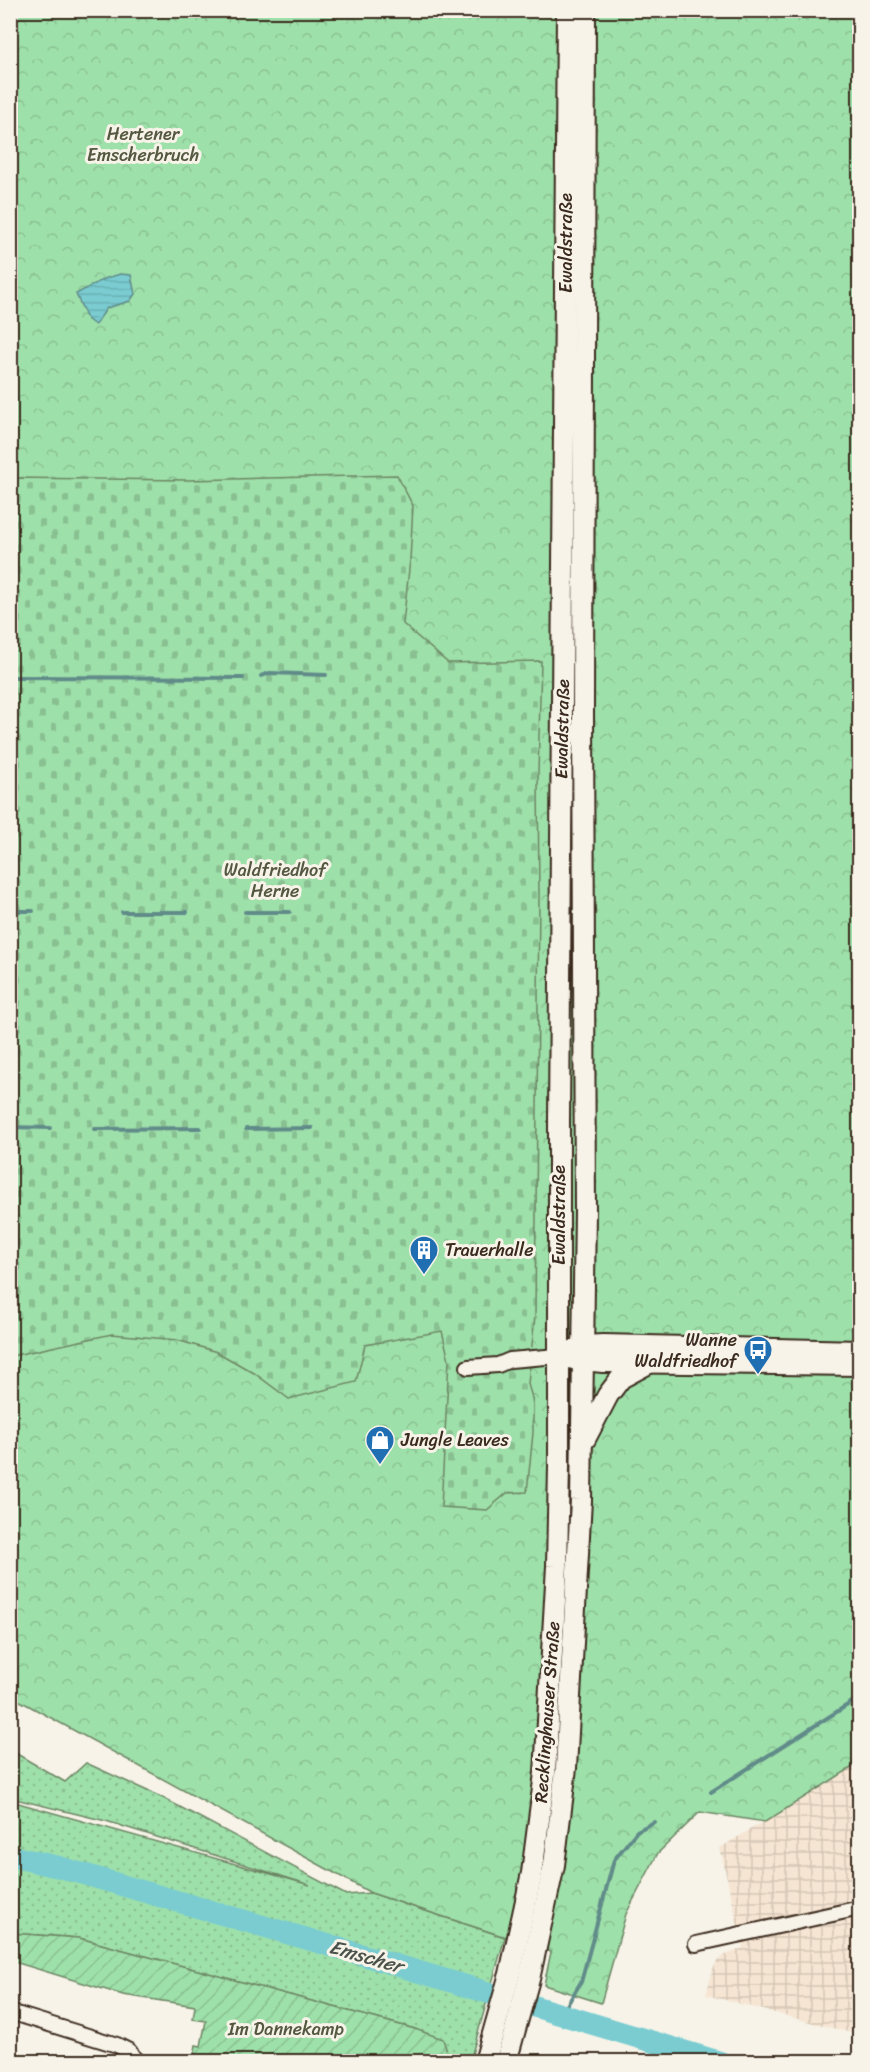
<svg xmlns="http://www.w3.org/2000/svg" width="870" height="2072" font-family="Sriracha,sans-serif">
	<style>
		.industrial { fill: url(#industrial-grid) }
		.grass { fill: url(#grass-dots); stroke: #6c8564; stroke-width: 1.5 }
		.forest { fill: url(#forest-crowns); stroke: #6c8564; stroke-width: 1.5 }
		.cemetery { fill: url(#cemetery-stones); stroke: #6c8564; stroke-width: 1.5 }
		.garden { fill: url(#garden-furrows); stroke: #6c8564; stroke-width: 1.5 }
		.water { fill: url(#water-rules); stroke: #618b89; stroke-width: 1.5 }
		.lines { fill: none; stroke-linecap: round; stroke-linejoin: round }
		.stream { stroke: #618b89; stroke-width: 4 }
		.river { stroke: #7accd1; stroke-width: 22 }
		.minor-casing { stroke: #3b2a1e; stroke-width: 18 }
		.secondary-casing { stroke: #3b2a1e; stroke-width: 24 }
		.minor { stroke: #f7f3e8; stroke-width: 14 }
		.secondary { stroke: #f7f3e8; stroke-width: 20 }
		.labels { text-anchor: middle; stroke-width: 6; stroke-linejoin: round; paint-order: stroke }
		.park-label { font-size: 18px; fill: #545841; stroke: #f7f3e8 }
		.street-label { font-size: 18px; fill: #3b2a1e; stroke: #f7f3e8 }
		.poi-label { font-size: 18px; fill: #3b2a1e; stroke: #f7f3e8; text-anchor: start }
		.water-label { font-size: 20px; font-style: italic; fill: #4b524b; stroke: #f7f3e8 }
	</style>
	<defs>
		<pattern id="industrial-grid" width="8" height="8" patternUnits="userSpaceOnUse" patternTransform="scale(1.5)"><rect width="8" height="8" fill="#f6e5d3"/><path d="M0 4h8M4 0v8" fill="none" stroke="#d4c5b5"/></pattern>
		<pattern id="grass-dots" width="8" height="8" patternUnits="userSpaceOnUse" patternTransform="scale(1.5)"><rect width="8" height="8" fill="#9ee0aa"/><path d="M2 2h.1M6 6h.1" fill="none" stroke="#89c092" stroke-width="1.8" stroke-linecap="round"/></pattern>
		<pattern id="forest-crowns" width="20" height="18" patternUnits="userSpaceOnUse" patternTransform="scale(1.5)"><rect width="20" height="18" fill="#9ee0aa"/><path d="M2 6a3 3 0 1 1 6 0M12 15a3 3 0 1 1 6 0" fill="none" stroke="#89c092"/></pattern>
		<pattern id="cemetery-stones" width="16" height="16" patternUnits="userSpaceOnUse" patternTransform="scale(1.5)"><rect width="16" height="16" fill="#9ee0aa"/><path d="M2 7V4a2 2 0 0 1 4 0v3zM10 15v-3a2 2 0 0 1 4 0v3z" fill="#89c092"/></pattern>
		<pattern id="garden-furrows" width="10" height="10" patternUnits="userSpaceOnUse" patternTransform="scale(1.5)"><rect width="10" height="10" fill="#9ee0aa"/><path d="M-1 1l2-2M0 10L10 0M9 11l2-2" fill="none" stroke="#89c092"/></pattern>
		<pattern id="water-rules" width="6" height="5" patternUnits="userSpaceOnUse" patternTransform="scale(1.5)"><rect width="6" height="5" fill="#7accd1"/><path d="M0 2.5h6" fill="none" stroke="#6aafb3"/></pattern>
	</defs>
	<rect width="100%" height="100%" fill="#f7f3e8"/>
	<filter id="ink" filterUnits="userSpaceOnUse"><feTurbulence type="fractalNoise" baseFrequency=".0167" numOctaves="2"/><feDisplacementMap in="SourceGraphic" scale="12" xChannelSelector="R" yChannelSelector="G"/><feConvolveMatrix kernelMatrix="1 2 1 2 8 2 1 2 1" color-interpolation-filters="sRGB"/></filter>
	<g filter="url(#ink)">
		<polygon class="industrial" points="859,1763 859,2035 706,1995 713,1969 717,1961 723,1956 743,1948 720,1848"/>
		<polygon class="grass" points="10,1750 65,1782 86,1763 163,1798 346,1895 371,1893 505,1937 470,2061 454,2056 449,2058 443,2044 415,2029 79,1938 11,1933 11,1801 310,1885 106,1821 11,1798"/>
		<polygon class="forest" points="10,11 859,11 859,1763 765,1822 700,1812 658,1853 626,1914 601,2003 544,1985 551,1952 371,1893 11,1696"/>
		<polygon class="cemetery" points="397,475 413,506 410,560 403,624 448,663 541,661 538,774 539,898 535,1316 528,1384 533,1401 533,1433 527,1492 507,1493 487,1510 441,1507 449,1360 442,1331 365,1345 356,1382 289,1399 254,1373 217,1352 177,1340 112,1334 11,1356 11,478 188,480"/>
		<polygon class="garden" points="11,1933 79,1938 415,2029 443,2039 450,2061 193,2061 196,2045 201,2046 206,2021 193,2019 195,2006 123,1995 11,1961"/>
		<polygon class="water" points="120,274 131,275 135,294 130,301 107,308 95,325 87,319 76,294 104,279"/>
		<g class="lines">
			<g class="stream">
				<polyline points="261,676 270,673 326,675"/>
				<polyline points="10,677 243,678"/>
				<polyline points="10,911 33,911"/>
				<polyline points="122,912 187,912"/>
				<polyline points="245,912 290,912"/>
				<polyline points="10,1127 50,1128"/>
				<polyline points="94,1129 200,1128"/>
				<polyline points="246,1129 312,1128"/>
				<polyline points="711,1792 860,1697"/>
				<polyline points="561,2015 581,1982 614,1860 637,1831 654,1822"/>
			</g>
			<polyline class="river" points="10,1856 59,1867 366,1956 720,2062"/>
			<g class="minor-casing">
				<g id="minor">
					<polyline points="468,1367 498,1365 510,1360 558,1356"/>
					<polyline points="696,1944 860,1908"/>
					<polyline points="10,2012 117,2045 129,2051 137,2062"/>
				</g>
			</g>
			<g class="secondary-casing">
				<g id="secondary">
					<polyline points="572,1351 584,1346 603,1345 860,1351"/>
					<polyline points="573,1359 603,1362 860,1365"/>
					<polyline points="585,1439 608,1395 621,1378 649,1363"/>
					<polyline points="485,2062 510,1974 532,1873 545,1773 557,1566 559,1467 559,1123 567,10"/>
					<polyline points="506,2062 529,1979 554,1865 566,1768 581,1500 585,1212 583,711 585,10"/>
				</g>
			</g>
			<use href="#minor" class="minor"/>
			<use href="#secondary" class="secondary"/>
		</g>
	</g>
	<defs>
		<g id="building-pin" transform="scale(1.5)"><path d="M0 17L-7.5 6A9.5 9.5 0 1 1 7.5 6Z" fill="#1f6fb2" stroke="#f7f3e8"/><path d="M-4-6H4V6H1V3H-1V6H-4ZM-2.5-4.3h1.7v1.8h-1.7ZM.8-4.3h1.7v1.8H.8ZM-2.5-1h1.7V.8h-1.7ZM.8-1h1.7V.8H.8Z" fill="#fff"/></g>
		<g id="bus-pin" transform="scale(1.5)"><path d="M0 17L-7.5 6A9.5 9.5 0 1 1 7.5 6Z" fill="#1f6fb2" stroke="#f7f3e8"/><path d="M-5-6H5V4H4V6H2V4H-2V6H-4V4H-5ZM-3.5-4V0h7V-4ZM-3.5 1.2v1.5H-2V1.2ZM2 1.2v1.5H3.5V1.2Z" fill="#fff"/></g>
		<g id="shop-pin" transform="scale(1.5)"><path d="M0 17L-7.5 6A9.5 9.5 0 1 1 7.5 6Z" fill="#1f6fb2" stroke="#f7f3e8"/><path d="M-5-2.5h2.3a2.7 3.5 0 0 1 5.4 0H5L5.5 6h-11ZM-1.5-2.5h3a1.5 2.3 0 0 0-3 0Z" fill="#fff"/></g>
	</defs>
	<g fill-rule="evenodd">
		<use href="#building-pin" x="424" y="1250"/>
		<use href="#bus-pin" x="758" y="1350"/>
		<use href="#shop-pin" x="380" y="1440"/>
	</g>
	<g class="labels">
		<g class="park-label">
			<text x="143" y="140">Hertener<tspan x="143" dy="21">Emscherbruch</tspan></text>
			<text x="275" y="876">Waldfriedhof<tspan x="275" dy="21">Herne</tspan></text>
			<text x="286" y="2035">Im Dannekamp</text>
		</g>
		<g class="street-label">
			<text transform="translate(566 243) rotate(-90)" y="6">Ewaldstraße</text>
			<text transform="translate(562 729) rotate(-89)" y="6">Ewaldstraße</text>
			<text transform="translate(559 1215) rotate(-90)" y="6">Ewaldstraße</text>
			<text transform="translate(547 1712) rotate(-86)" y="6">Recklinghauser Straße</text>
		</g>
		<g class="poi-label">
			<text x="445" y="1256">Trauerhalle</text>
			<text x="737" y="1346" text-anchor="end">Wanne<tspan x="737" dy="21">Waldfriedhof</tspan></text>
			<text x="401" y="1446">Jungle Leaves</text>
		</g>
		<g class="water-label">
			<text transform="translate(366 1956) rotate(16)" y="7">Emscher</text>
		</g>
	</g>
	<rect width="870" height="2072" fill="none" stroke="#f7f3e8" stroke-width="36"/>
	<rect x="18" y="18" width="834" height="2036" fill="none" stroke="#3b2a1e" stroke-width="2" filter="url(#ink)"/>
</svg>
